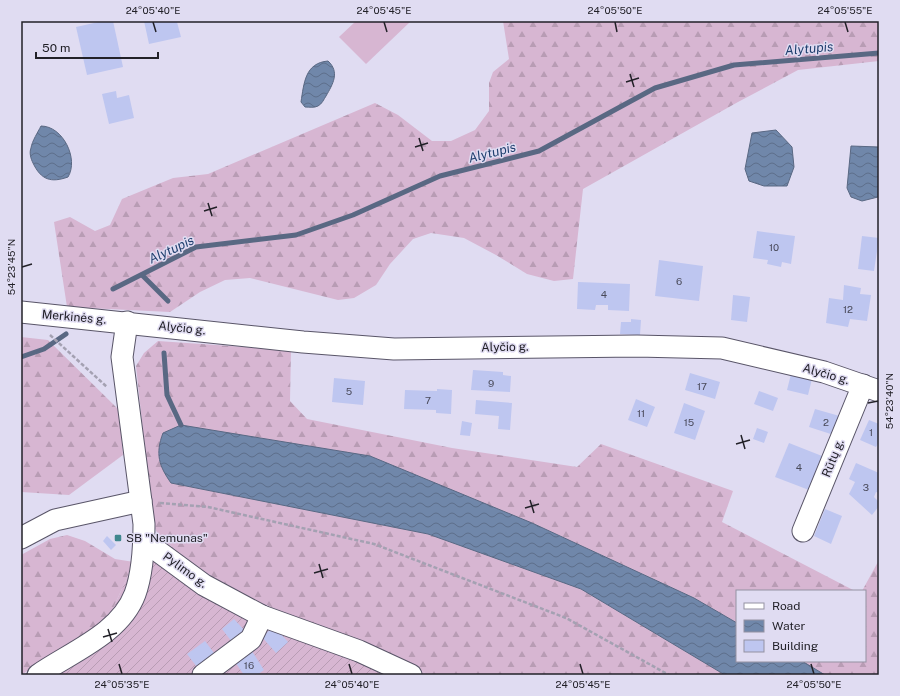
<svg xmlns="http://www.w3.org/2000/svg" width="900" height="696" font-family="'Public Sans',sans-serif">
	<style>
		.grass { fill: #d7b6d2 }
		.forest { fill: url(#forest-firs) }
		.garden { fill: url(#garden-furrows) }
		.water { fill: url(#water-waves); stroke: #596883 }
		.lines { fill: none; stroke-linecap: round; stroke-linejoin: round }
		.stream { stroke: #596883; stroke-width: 5 }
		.building { fill: #bec6f0 }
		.minor-casing { stroke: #595568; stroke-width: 23 }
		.path { stroke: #a4a1b2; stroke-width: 2.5; stroke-dasharray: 4 2; stroke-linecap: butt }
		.minor { stroke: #fff; stroke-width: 21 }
		.ticks { fill: none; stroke: #222128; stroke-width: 1.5 }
		.poi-dot { fill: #40878e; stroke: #e0dcf2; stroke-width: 1.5 }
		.labels { text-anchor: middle; stroke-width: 3; stroke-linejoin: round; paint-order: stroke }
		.number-label { font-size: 10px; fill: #494a5a }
		.street-label { font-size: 12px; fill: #222128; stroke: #e0dcf2 }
		.poi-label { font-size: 12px; fill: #222128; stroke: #e0dcf2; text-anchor: start }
		.water-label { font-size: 13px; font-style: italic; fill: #203f6e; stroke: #e0dcf2 }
		.neatline { fill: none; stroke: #222128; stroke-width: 1.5 }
		.ticks-label { font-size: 10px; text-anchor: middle; fill: #222128 }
	</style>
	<defs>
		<pattern id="forest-firs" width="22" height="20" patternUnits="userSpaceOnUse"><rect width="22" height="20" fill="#d7b6d2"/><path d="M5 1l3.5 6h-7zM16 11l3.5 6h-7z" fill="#b89cb4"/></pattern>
		<pattern id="garden-furrows" width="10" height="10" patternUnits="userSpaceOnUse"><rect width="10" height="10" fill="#d7b6d2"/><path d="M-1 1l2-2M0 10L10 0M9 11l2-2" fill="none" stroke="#b89cb4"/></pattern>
		<pattern id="water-waves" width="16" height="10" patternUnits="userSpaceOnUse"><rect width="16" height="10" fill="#7087aa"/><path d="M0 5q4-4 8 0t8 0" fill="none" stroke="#5c6e8a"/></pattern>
	</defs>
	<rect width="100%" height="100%" fill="#e0dcf2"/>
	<polygon class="grass" points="356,21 411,21 366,64 339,37"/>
	<g class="forest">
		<polygon points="503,21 879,21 879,61 798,70 738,102 583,189 573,279 554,281 527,274 496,255 464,238 431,233 413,239 390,264 376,285 354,298 338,300 250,278 225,280 200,292 170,312 67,307 54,222 70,217 95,231 110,225 122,199 173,178 208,174 375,103 398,115 432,141 451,141 475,130 489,111 489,83 493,72 509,59"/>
		<polygon points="21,337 48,340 119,410 123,455 69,495 21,492"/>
		<polygon points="158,341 291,350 290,401 307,419 452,448 577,467 601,444 733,491 722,522 855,591 737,591 737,623 694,598 532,523 171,483 428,534 581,589 725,675 430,675 217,584 159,536 153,525 136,366 144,353"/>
		<polygon points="67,535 85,541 115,559 134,562 111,613 98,626 21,675 21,555 50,539"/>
		<polygon points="879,560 879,675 825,675 802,661 865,661 865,591 862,591"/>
	</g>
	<polygon class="garden" points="159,536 217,584 430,675 23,675 98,626 111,613 134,562"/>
	<g class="water">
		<path d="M 328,61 C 340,72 333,84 326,96 C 324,99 322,104 318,106 C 314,108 310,107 305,107 L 301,102 C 304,83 305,63 328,61 Z"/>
		<path d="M 41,126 C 63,126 79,159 68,177 C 51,183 41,180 33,163 C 31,159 29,153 31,148 C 32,141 38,132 41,126 Z"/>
		<polygon points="776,130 792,147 794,167 787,186 764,186 749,181 745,169 752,133"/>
		<polygon points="851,146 879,147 878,197 862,201 851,197 847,188"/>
		<path d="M 181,425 L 370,456 L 532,523 L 694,598 L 737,623 L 737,661 L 802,661 L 825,675 L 725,675 L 581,589 L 428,534 L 171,483 C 159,466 155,454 163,433 Z"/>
	</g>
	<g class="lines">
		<g class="stream">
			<polyline points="142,275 168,301"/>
			<polyline points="113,289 196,247 296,235 353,215 440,176 539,151 655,88 734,65 879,53"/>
			<polyline points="164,353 167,395 181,425"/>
			<polyline points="21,357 44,349 66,334"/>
		</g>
	</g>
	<g class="building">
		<polygon points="103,21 113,21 123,67 87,75 76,27"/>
		<polygon points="144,21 181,21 177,22 181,37 149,44"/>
		<polygon points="116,91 117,98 129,95 134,118 109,124 102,94"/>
		<polygon points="757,231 795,236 791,264 782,262 781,267 767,264 768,260 753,258"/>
		<polygon points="862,236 879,238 874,271 858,269"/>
		<polygon points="659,260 703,266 699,301 655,296"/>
		<polygon points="578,282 630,284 629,311 608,310 608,305 596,305 595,310 577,309"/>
		<polygon points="844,285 861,288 860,294 871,295 867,321 850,319 848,327 826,323 829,298 843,300"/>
		<polygon points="733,295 750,297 747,322 731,320"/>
		<polygon points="631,319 641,320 640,335 620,334 621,322 631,322"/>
		<polygon points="473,370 503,372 503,375 511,376 510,392 471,390"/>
		<polygon points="690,373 720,382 715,399 685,390"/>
		<polygon points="791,374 812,379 808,395 787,390"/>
		<polygon points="334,378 365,381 363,405 332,402"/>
		<polygon points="437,389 452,390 451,414 436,413 436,410 404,409 405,390 437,391"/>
		<polygon points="759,391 778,398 773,411 754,404"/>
		<polygon points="636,399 655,407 647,427 628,420"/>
		<polygon points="476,400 512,403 510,430 498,429 499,416 475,414"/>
		<polygon points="684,403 705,411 695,440 674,433"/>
		<polygon points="815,409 843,417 837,436 809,427"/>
		<polygon points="869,420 879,424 879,442 876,447 860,440"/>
		<polygon points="462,421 472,423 470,436 460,435"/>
		<polygon points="757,428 768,432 764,443 753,439"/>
		<polygon points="789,443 822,456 809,490 775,477"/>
		<polygon points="856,463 879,473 879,493 876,492 874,497 879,502 879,506 872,515 849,494 855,482 849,479"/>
		<polygon points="825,509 842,516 831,544 814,536"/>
		<polygon points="107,536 116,545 111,550 103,541"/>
		<polygon points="234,619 245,631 232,642 222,629"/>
		<polygon points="274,626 288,642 276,653 262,637"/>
		<polygon points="205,641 214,653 197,667 187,654"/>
		<polygon points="250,648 264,670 257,675 244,675 233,659"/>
	</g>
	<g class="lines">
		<g class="minor-casing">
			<g id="minor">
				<polyline points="21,312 303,342 394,349 637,346 722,348 824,372 879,391"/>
				<polyline points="803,531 863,385"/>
				<polyline points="21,538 55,520 141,501"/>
				<polyline points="144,547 155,549 204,585 262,616 359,651 411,675"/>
				<path d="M 38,675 C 71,652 120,634 135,594 C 143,572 144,547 144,524 L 122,357 L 127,322"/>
				<polyline points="203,675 251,639 262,616"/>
			</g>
		</g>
		<g class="path">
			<polyline points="50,335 107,387"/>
			<polyline points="160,503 208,507 374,544 566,618 669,675"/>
		</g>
		<use href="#minor" class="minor"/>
	</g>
	<path class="ticks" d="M 153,22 L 156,32M 384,22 L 387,32M 615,22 L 617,32M 845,22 L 848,32M 630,74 L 634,87M 626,82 L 639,78M 419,138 L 423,151M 415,147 L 428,143M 208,203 L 212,216M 204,211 L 217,207M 22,267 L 32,264M 868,403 L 878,401M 741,435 L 745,449M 736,444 L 750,440M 530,500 L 534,513M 525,508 L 539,504M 319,564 L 323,578M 314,573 L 328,569M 108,629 L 112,642M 103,637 L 117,633M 119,664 L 122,674M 349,664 L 352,674M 580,664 L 583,674M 811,664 L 814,674"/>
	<rect class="poi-dot" x="114" y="534" width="8" height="8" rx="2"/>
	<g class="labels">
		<g class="number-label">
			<text x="774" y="251">10</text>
			<text x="679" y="285">6</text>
			<text x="604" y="298">4</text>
			<text x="848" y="313">12</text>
			<text x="491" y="387">9</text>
			<text x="702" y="390">17</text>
			<text x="349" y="395">5</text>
			<text x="428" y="404">7</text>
			<text x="641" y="417">11</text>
			<text x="689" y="426">15</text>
			<text x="826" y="426">2</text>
			<text x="871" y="436">1</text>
			<text x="799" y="471">4</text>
			<text x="866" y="491">3</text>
			<text x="249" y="669">16</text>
		</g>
		<g class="street-label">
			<text transform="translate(74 317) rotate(5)" y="4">Merkinės g.</text>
			<text transform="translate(182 328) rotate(6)" y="4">Alyčio g.</text>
			<text transform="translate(505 347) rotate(-1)" y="4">Alyčio g.</text>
			<text transform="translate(826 374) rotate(16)" y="4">Alyčio g.</text>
			<text transform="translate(833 458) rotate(-68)" y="4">Rūtų g.</text>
			<text transform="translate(185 570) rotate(36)" y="4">Pylimo g.</text>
		</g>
		<g class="poi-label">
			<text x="126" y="542">SB "Nemunas"</text>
		</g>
		<g class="water-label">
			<text transform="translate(809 48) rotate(-5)" y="5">Alytupis</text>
			<text transform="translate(492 152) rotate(-14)" y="5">Alytupis</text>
			<text transform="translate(171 249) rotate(-25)" y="5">Alytupis</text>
		</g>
	</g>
	<rect width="900" height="696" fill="none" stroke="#e0dcf2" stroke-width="44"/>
	<rect x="736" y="590" width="130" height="72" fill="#e0dcf2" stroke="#9491a1"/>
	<rect x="744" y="603" width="20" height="6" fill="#ffffff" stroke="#9491a1"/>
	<text x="772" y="610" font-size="12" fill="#222128">Road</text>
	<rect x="744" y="620" width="20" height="12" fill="url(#water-waves)" stroke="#9491a1"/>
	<text x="772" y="630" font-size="12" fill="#222128">Water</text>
	<rect x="744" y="640" width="20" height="12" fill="#bec6f0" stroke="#9491a1"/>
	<text x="772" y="650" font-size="12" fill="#222128">Building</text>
	<path d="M36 52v6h122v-6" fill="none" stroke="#222128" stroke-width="2"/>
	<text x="42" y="52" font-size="12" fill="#222128" stroke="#e0dcf2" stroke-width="3" paint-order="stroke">50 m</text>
	<rect x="22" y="22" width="856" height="652" class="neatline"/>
	<g class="ticks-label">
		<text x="153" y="14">24°05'40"E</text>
		<text x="384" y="14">24°05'45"E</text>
		<text x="615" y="14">24°05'50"E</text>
		<text x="845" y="14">24°05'55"E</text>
		<text transform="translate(11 267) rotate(-90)" y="4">54°23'45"N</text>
		<text transform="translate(889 401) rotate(-90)" y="4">54°23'40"N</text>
		<text x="122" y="688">24°05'35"E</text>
		<text x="352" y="688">24°05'40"E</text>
		<text x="583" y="688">24°05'45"E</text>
		<text x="814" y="688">24°05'50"E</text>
	</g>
</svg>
